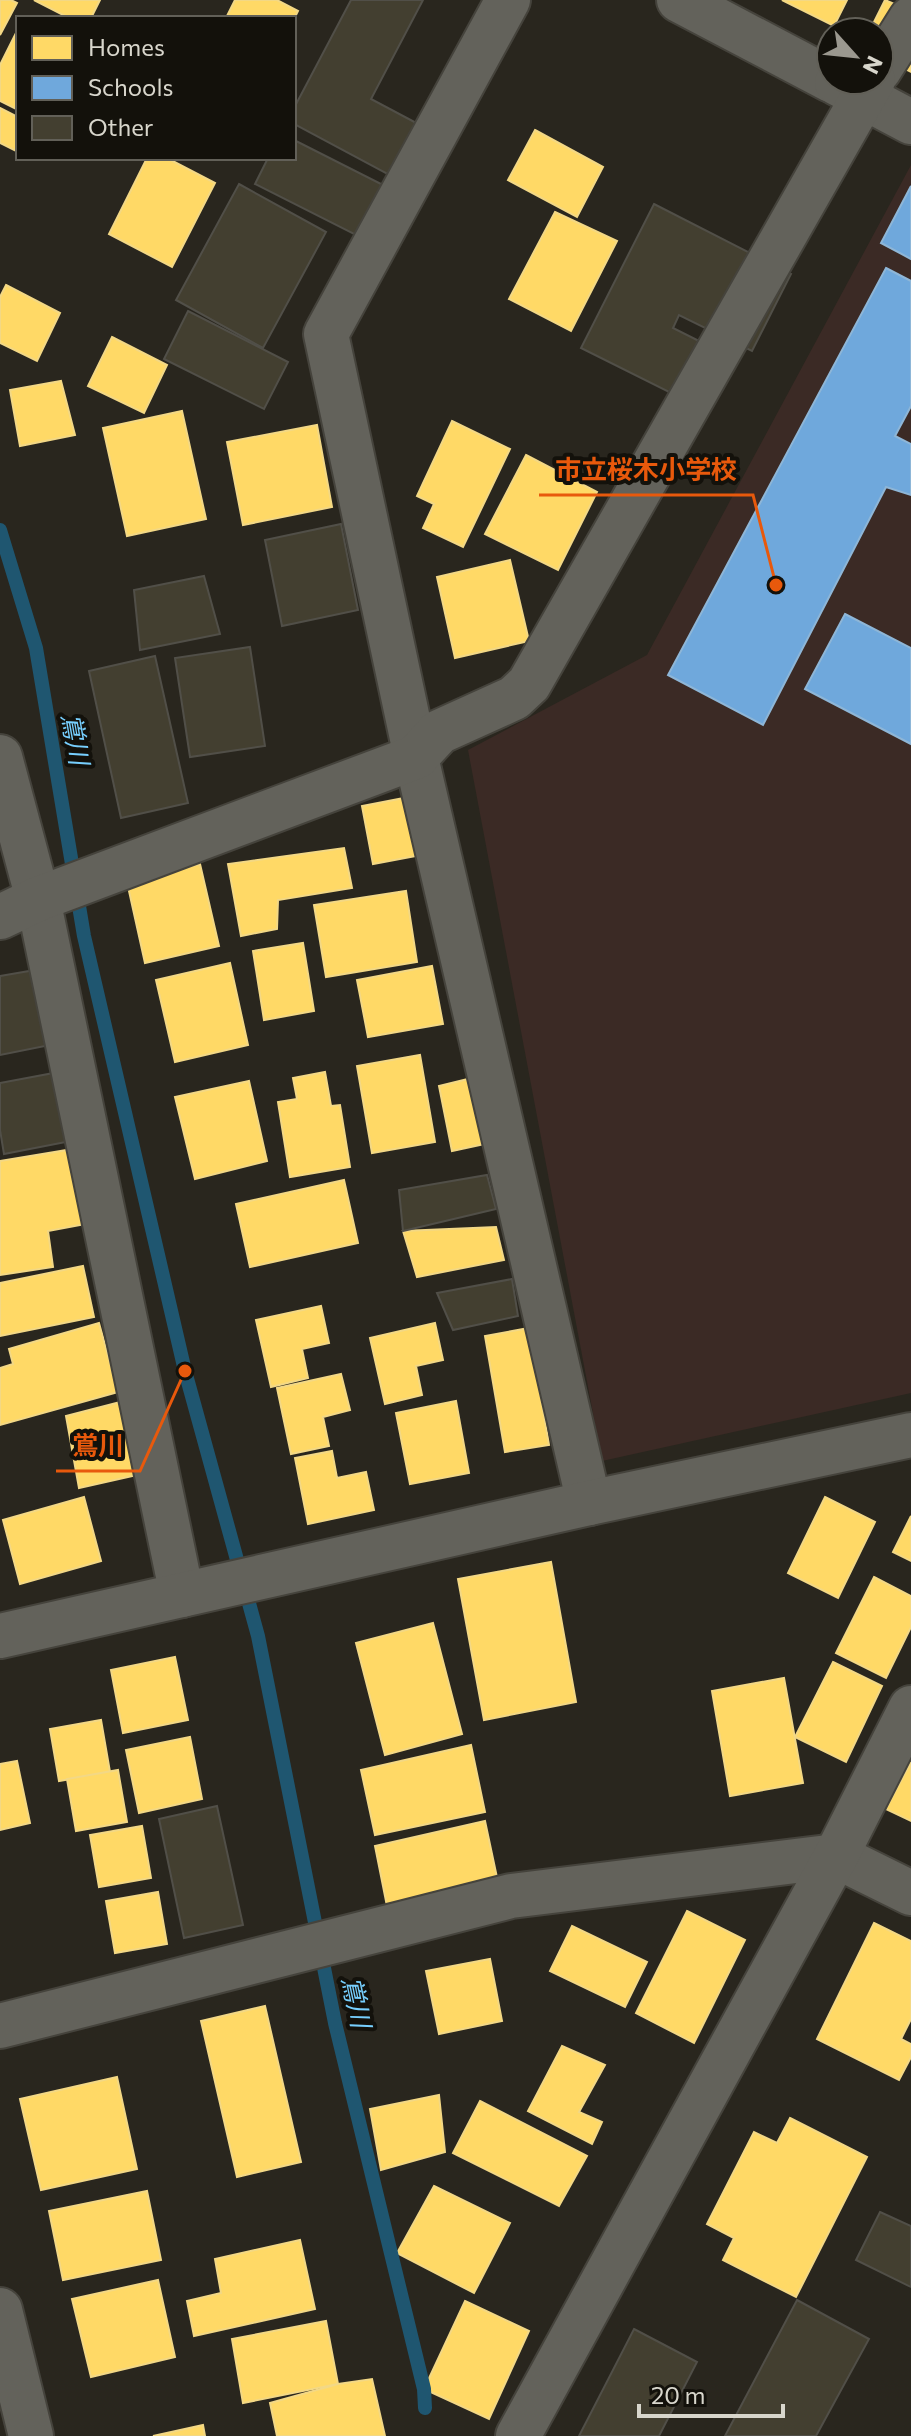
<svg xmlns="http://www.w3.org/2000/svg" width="911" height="2436" font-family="Commissioner,'Noto Sans JP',sans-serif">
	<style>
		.education { fill: #3b2a25 }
		.homes { fill: #ffd966; stroke: #f3d885; stroke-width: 2 }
		.schools { fill: #6fa8dc; stroke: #8eb6d7; stroke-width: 2 }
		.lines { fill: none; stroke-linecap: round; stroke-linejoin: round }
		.stream { stroke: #1f5670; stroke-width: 14 }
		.building { fill: #433f30; stroke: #514f48; stroke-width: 2 }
		.minor-casing { stroke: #45433c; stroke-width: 48 }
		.minor { stroke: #63625b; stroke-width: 44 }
		.labels { text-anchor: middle; stroke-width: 8; stroke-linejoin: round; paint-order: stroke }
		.water-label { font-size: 26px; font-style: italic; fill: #77cffe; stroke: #13110b }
		.leader { fill: none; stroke: #e8590c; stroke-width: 3 }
		.callout-dot { fill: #e8590c; stroke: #13110b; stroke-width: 3 }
		.callout-label { font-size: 26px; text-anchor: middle; font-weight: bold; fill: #e8590c; stroke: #13110b; stroke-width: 8; stroke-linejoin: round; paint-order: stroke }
	</style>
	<rect width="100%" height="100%" fill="#29261e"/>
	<polygon class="education" points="911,165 911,1393 602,1461 468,750 647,655"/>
	<g class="homes">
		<polygon points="0,0 11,0 17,3 0,35"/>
		<polygon points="34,0 100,0 91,18 69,18"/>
		<polygon points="235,0 277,0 298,11 294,19 226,18"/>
		<polygon points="782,0 847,0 834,26"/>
		<polygon points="885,0 911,11 911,72 879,56 879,32 869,32"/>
		<polygon points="18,29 18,110 0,101 0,65"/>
		<polygon points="0,108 18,117 18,152 0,143"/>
		<polygon points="535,130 603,167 577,217 508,180"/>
		<polygon points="147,158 167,158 215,183 172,267 109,234"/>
		<polygon points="555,212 617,241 571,331 509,299"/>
		<polygon points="6,285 60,313 37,361 0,343 0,297"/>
		<polygon points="112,337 167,365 144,413 88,386"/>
		<polygon points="61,381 75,435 20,446 10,390"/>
		<polygon points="182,411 206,519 127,536 103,428"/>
		<polygon points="452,421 510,449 463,547 423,528 434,504 417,496"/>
		<polygon points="317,425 332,507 243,525 227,442"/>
		<polygon points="526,455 597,492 558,570 485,534"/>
		<polygon points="510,560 529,641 455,658 437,577"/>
		<polygon points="404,798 416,856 373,864 362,806"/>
		<polygon points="344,848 352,888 278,900 277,929 241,936 228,864"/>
		<polygon points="200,864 219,946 145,963 127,882"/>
		<polygon points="406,891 417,962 326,977 314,905"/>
		<polygon points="303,943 314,1011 264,1020 253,951"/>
		<polygon points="230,963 248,1045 175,1062 156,980"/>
		<polygon points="432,966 443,1024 368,1037 357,980"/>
		<polygon points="420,1055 435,1142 372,1153 357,1066"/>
		<polygon points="325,1072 331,1106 340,1105 350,1167 290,1177 278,1102 297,1099 293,1078"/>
		<polygon points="480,1076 494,1142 452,1151 439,1086"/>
		<polygon points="249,1081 267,1161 195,1179 175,1097"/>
		<polygon points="79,1148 91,1223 48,1231 53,1267 0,1275 0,1161"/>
		<polygon points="344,1180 358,1243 250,1267 236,1204"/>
		<polygon points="496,1227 504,1260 417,1277 403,1231"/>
		<polygon points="83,1266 94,1317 0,1336 0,1283"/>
		<polygon points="321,1306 329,1343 302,1349 308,1378 271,1387 256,1320"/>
		<polygon points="99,1323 118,1392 0,1425 0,1368 13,1364 9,1349"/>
		<polygon points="435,1323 443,1360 416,1366 422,1395 385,1404 370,1338"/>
		<polygon points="529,1328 549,1445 505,1452 485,1336"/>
		<polygon points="341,1374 350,1410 323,1417 329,1446 291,1454 277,1388"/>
		<polygon points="124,1401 137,1475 79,1488 66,1416"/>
		<polygon points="456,1401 469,1473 410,1484 396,1413"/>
		<polygon points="332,1451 337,1478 366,1472 374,1510 308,1524 295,1458"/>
		<polygon points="84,1497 101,1561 20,1584 3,1520"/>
		<polygon points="825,1497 875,1522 838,1598 788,1573"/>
		<polygon points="911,1516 911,1561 893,1552"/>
		<polygon points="551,1562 576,1702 484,1720 458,1579"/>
		<polygon points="874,1577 911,1596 911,1627 886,1678 836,1653"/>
		<polygon points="433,1623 462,1734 385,1755 356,1643"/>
		<polygon points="175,1657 188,1720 123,1733 111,1670"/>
		<polygon points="833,1662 882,1686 846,1762 795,1737"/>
		<polygon points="784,1678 803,1783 730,1796 712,1691"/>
		<polygon points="101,1720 110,1772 59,1781 50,1729"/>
		<polygon points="190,1737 202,1799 139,1813 126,1750"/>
		<polygon points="471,1745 485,1812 375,1835 361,1770"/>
		<polygon points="17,1761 30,1823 0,1830 0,1764"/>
		<polygon points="911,1762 911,1821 886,1809"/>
		<polygon points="118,1770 127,1822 76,1831 67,1779"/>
		<polygon points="485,1821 499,1887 388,1911 375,1846"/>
		<polygon points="142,1826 151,1878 99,1887 90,1835"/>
		<polygon points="158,1892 167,1944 115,1953 106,1901"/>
		<polygon points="687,1911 745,1940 694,2043 636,2013"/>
		<polygon points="874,1923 911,1941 911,2019 901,2039 911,2044 911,2057 899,2080 817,2039"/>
		<polygon points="572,1926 647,1962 625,2007 550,1971"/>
		<polygon points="490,1959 502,2021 439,2034 426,1971"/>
		<polygon points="265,2006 301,2162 237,2177 201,2021"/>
		<polygon points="562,2046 605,2065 579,2112 602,2122 592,2144 528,2111"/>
		<polygon points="117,2077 137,2169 41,2190 20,2099"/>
		<polygon points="439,2095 445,2152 381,2170 370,2109"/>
		<polygon points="480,2101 587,2156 559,2206 453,2153"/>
		<polygon points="790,2118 867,2157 796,2297 723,2260 734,2238 707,2224 754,2132 777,2143"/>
		<polygon points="434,2186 510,2223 474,2293 397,2253"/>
		<polygon points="147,2191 161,2260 63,2280 49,2211"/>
		<polygon points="300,2240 315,2309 194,2336 187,2301 221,2293 215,2259"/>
		<polygon points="158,2280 175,2357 91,2377 72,2299"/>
		<polygon points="465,2301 529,2331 489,2419 424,2389"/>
		<polygon points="326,2321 338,2384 243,2403 232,2339"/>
		<polygon points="372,2379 385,2436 277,2436 270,2403 338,2384"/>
		<polygon points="203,2425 205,2436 153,2436"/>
	</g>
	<g class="schools">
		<polygon points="911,186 911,259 881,243"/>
		<polygon points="886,268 911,281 911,406 895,436 911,444 911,495 886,487 763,725 668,675"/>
		<polygon points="845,614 911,648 911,744 805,689"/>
	</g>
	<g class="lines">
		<polyline class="stream" points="0,530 36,648 84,936 185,1371 258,1636 335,2023 424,2389 425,2408"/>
	</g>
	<g class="building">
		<polygon points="351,0 423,0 371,99 422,126 395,178 294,124 294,108"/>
		<polygon points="294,140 383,185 358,236 255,184 268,158 294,158"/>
		<polygon points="239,184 326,232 263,348 176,300"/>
		<polygon points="654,204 791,274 752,351 679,315 673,328 707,345 681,398 581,348"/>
		<polygon points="188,311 288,362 264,409 164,359"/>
		<polygon points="341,524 358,610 282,626 265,540"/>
		<polygon points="204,576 220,634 140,650 134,590"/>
		<polygon points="250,647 265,746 190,757 175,658"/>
		<polygon points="155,656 188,803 121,818 89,671"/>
		<polygon points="41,969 55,1044 0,1055 0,976"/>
		<polygon points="59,1072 71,1141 4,1154 0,1130 0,1083"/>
		<polygon points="487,1175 496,1209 403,1231 399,1190"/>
		<polygon points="512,1279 518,1316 453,1330 437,1293"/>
		<polygon points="217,1806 243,1925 184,1938 159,1819"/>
		<polygon points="880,2212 911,2226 911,2287 856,2260"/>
		<polygon points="797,2300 869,2339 816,2436 725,2436"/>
		<polygon points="634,2329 697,2362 659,2436 579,2436"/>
	</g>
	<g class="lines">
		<g class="minor-casing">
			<g id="minor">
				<polyline points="508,0 326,334 416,757 589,1503"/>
				<polyline points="679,0 831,80"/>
				<polyline points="879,70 911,19"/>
				<polyline points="837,83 911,122"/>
				<polyline points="0,757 38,899 182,1595"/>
				<polyline points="0,917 38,899 416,757 439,732 514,698 529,684 873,80"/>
				<polyline points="0,1636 589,1503 911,1435"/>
				<polyline points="0,2026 511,1896 836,1856 911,1893"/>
				<polyline points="0,2310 31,2436"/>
				<polyline points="518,2436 836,1856 911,1708"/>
			</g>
		</g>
		<use href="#minor" class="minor"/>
	</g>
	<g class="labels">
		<g class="water-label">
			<text transform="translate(75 739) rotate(80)" y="9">鴬川</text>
			<text transform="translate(356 2002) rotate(78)" y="9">鴬川</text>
		</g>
	</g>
	<path class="leader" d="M776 585L753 495H539M185 1371L140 1471H56"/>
	<g class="callout-dot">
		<circle cx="776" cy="585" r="8"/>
		<circle cx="185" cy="1371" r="8"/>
	</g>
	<g class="callout-label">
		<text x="646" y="479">市立桜木小学校</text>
		<text x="98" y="1455">鴬川</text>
	</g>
	<rect x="16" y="16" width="280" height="144" fill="#13110b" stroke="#626058" stroke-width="2"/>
	<rect x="32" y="36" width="40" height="24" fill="#ffd966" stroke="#626058" stroke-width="2"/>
	<text x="88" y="56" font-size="24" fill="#d8d6cc">Homes</text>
	<rect x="32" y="76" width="40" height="24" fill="#6fa8dc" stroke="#626058" stroke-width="2"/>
	<text x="88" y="96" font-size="24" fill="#d8d6cc">Schools</text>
	<rect x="32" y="116" width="40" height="24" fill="#433f30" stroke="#626058" stroke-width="2"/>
	<text x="88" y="136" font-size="24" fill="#d8d6cc">Other</text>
	<g transform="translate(855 56) rotate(117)"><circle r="38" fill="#13110b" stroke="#626058" stroke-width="2"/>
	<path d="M0-6L14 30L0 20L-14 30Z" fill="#9b988f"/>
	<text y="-12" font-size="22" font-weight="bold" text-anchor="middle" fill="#d8d6cc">N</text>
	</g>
	<path d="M639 2404v12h144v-12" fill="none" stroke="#d8d6cc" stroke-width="4"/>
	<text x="651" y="2404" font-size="24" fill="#d8d6cc" stroke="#13110b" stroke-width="6" paint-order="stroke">20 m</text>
</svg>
